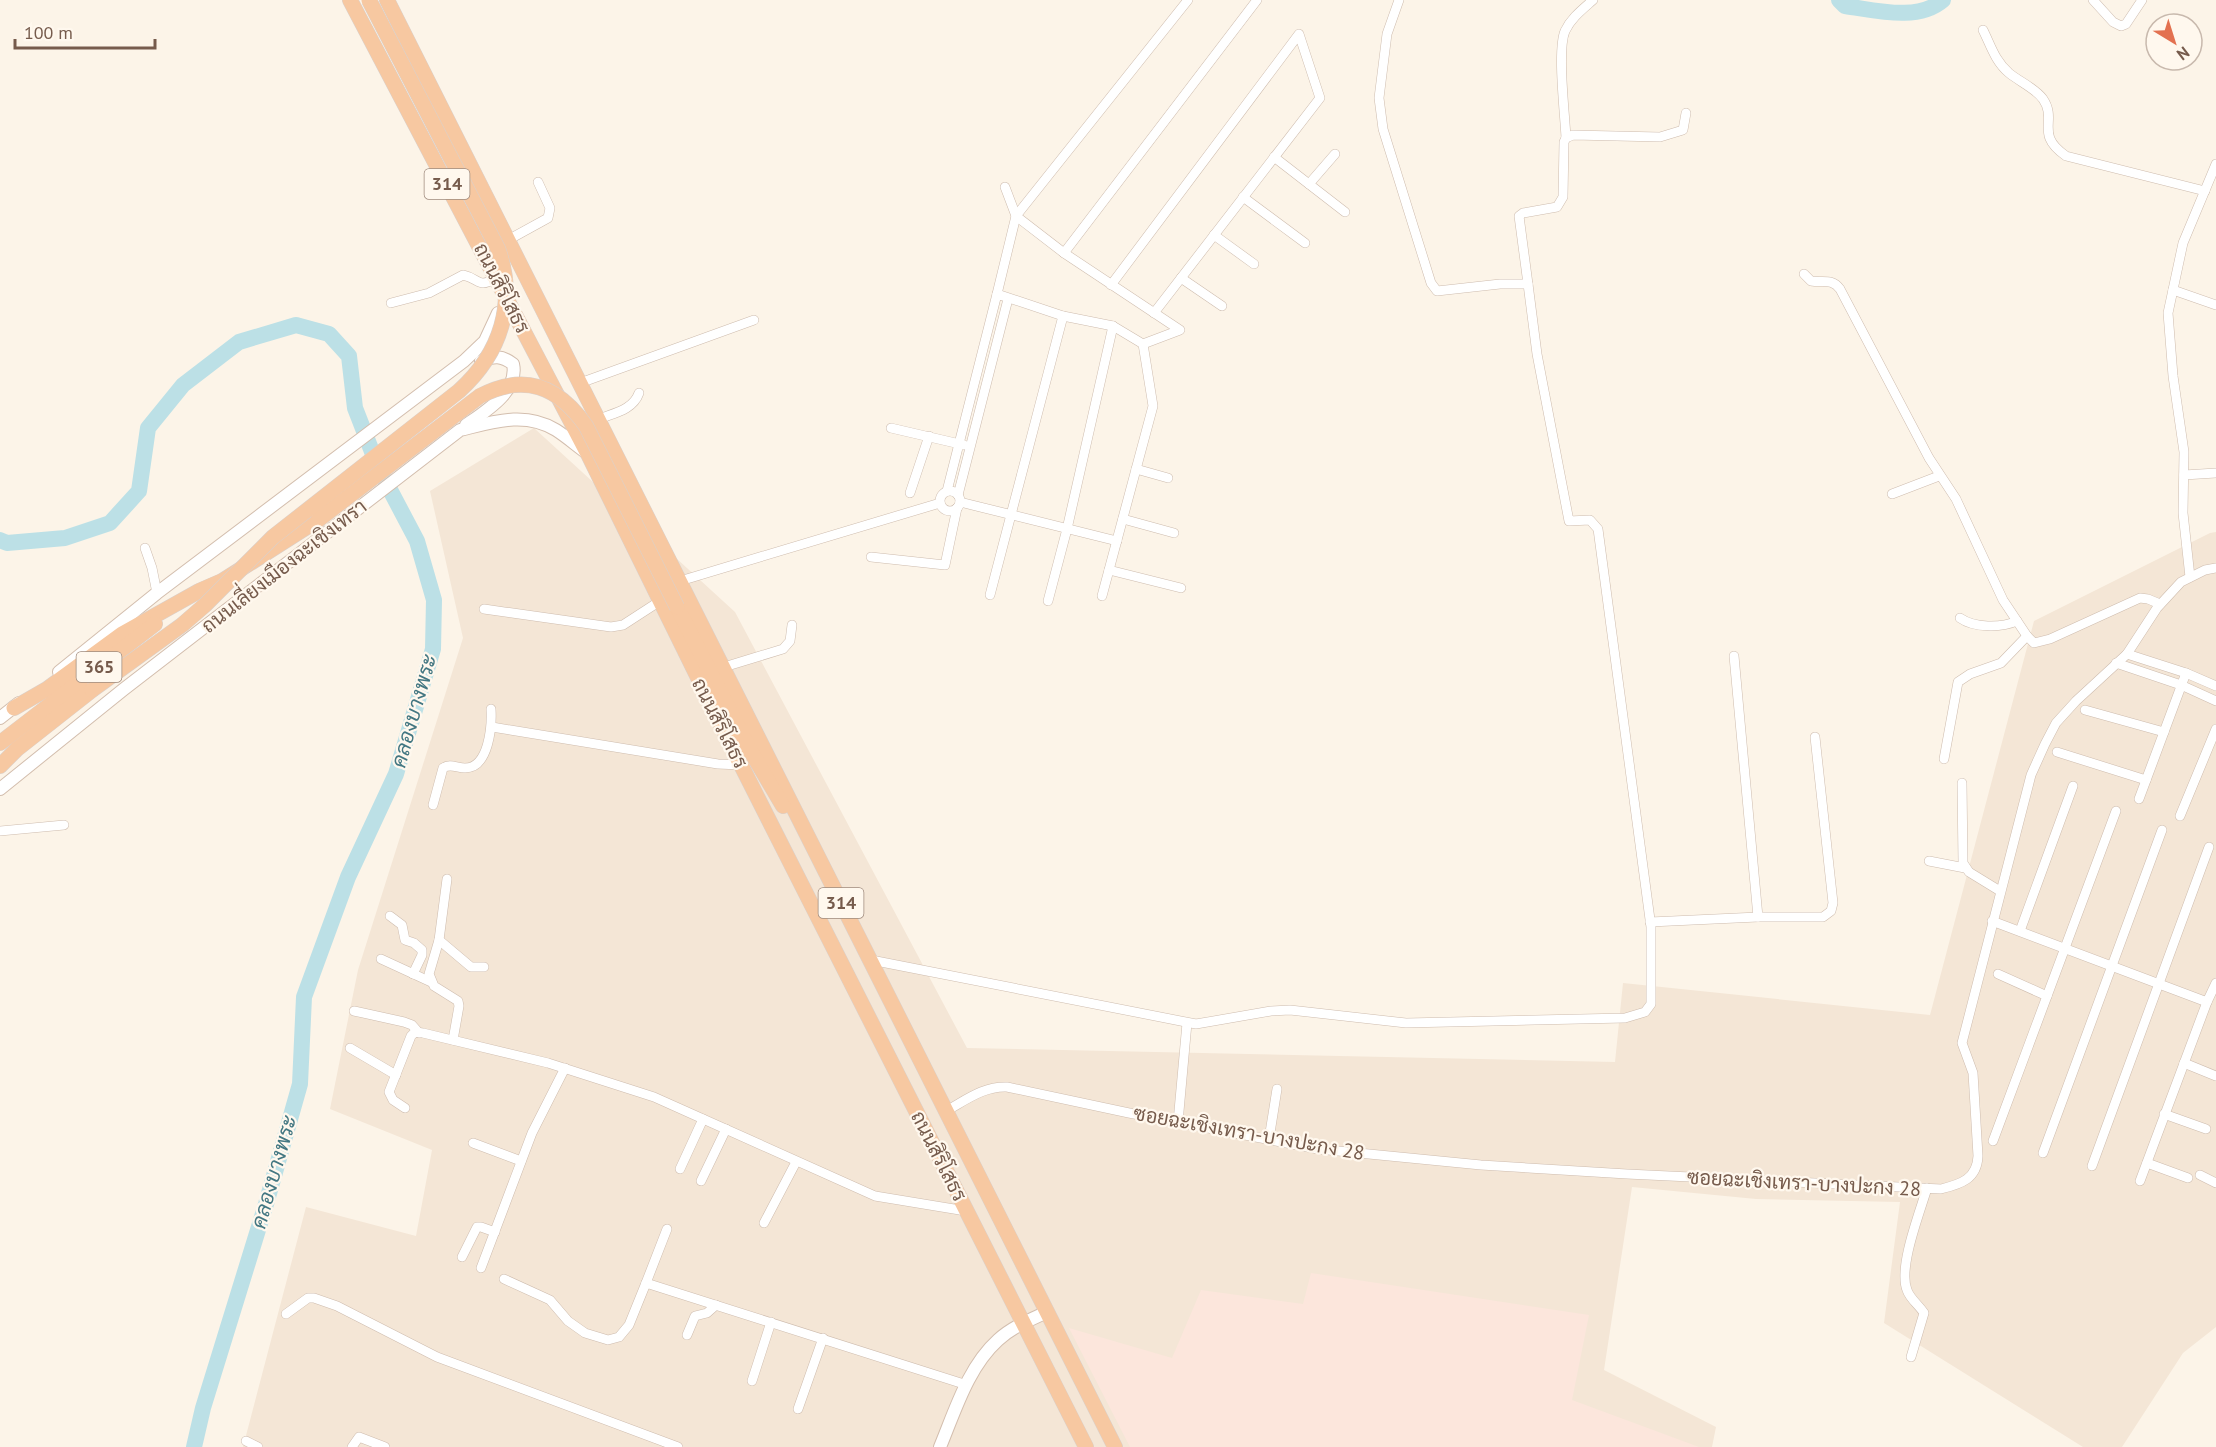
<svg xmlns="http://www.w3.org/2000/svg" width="2216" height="1447" font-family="'PT Sans',Sarabun,sans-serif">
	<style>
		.residential { fill: #f4e6d6 }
		.commercial { fill: #fce6dc }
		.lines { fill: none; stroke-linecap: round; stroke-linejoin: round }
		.river { stroke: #bce0e6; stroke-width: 16 }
		.minor-casing { stroke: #cebcae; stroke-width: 10 }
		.secondary-casing { stroke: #d3beae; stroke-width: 14 }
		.trunk-casing { stroke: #d9d1cd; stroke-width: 16 }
		.minor { stroke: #fff; stroke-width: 9 }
		.secondary { stroke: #fff; stroke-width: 12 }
		.trunk { stroke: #f7c8a1; stroke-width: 15 }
		.trunk-bridge-casing { stroke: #d9d1cd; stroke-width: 16; stroke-linecap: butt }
		.trunk-bridge { stroke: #f7c8a1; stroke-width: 15 }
		.labels { text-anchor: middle; stroke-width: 4.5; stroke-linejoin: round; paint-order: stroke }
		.shield { fill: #fff8ee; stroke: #9f8a7d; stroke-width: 1.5 }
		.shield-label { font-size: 18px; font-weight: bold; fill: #765b4c }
		.street-label { font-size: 20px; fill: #765b4c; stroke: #fff8ee }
		.water-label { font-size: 21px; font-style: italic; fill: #437782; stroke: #fff8ee }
	</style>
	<rect width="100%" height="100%" fill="#fcf4e8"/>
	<polygon class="residential" points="534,428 735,612 967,1048 1615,1062 1623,983 1930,1015 2034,621 2210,533 2216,532 2216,1327 2183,1353 2122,1447 2083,1447 1884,1323 1900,1202 1756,1199 1632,1187 1604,1370 1716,1427 1712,1447 243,1447 306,1207 416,1236 432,1150 330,1109 358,970 463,638 430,491"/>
	<polygon class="commercial" points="1311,1273 1589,1315 1572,1400 1699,1447 1130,1447 1069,1328 1172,1358 1201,1290 1303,1304"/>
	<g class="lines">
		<g class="river">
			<path d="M 1839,0 L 1845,6 C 1875,10 1918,22 1943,0"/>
			<polyline points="0,540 7,543 65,538 110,523 139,491 148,428 183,385 239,342 296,325 329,334 349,356 355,408 378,467 417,541 434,600 433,649 396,774 348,877 304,997 300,1084 266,1204 203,1408 194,1447"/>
		</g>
		<g class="minor-casing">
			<g id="minor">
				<polyline points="2093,0 2113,22 2121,26 2126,24 2142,0"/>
				<path d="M 1983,30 C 1991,46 1995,61 2009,73 C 2020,82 2035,88 2043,99 C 2058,121 2034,134 2066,156 L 2205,191"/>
				<path d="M 1566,138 C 1565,115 1557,50 1565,31 C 1571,18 1583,9 1593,0"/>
				<polyline points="1274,157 1345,212"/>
				<polyline points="1309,184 1335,154"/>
				<polyline points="1243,197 1305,243"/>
				<polyline points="1214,235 1254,264"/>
				<polyline points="508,240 548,218 550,208 538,182"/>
				<polyline points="1064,253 1257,0"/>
				<path d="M 1804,274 L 1811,281 C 1823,283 1832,278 1840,289 L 1929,458 L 1956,499 L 2003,600 L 2027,636 L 2034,643 L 2050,639 L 2140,598 L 2148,599 L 2160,604"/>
				<polyline points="1181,278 1222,306"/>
				<polyline points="1528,284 1519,216 1523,213 1557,207 1563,197 1564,142 1566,138 1573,135 1660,137 1683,130 1686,113"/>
				<polyline points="1111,285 1299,34 1320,98 1154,313"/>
				<polyline points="2173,290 2216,305"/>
				<polyline points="997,294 1016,216 1188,0"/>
				<path d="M 391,303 L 429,293 L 463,275 C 481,279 476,289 497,278"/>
				<polyline points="580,383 754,320"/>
				<path d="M 599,419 C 614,413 633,410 639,393"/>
				<polyline points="891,428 964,445"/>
				<polyline points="1136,469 1168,478"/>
				<polyline points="2184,475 2216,473"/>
				<polyline points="947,491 997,294 1063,316 1113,326 1143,344 1180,330 1064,253 1016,216 1005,187"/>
				<circle cx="950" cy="501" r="10"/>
				<polyline points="910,493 929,436"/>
				<polyline points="1892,494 1939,476"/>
				<polyline points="958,495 1008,299"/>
				<polyline points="960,502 1117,541"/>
				<polyline points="1123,519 1174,533"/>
				<polyline points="145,548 152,568 157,593"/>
				<polyline points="871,557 945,565 957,508"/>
				<polyline points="1109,570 1181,588"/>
				<polyline points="2190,577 2183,513 2184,452 2173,376 2168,313 2183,243 2216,164"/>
				<polyline points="680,581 940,503"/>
				<polyline points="990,595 1063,316"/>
				<polyline points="1102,596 1153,406 1143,344"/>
				<polyline points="1048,601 1067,529 1113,326"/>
				<polyline points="484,609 611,627 623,625 660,601"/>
				<path d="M 1960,618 C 1974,628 2001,628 2017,621"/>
				<polyline points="2127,654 2186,673 2216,686"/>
				<polyline points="1734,656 1758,917"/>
				<polyline points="2116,663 2181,685 2216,701"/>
				<polyline points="724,667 783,649 790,641 792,625"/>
				<polyline points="2085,710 2164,732"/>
				<polyline points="492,727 718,764 741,765"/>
				<polyline points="2057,752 2146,780"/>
				<polyline points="1944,759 1958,682 1970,674 2001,663 2027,636"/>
				<polyline points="1962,783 1963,863 1969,872 2000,891"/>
				<polyline points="2139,799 2186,673"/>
				<path d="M 433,805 L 443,768 C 450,763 457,768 465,768 C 489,768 492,726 491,709"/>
				<polyline points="2180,816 2216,729"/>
				<polyline points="0,831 64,825"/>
				<polyline points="1929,861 1965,868"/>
				<polyline points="447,879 439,940 429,974 434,986 458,1001 459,1006 453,1040"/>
				<polyline points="390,916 402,925 405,940 414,943 422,950 422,955 413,974"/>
				<polyline points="1992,921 2207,1002 2216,983"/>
				<polyline points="1650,922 1758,917 1823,917 1831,911 1833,903 1815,737"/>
				<polyline points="2020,931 2073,786"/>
				<polyline points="439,940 471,967 484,967"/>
				<polyline points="381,959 431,982"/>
				<polyline points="871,960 1196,1024 1271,1011 1290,1010 1406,1023 1625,1018 1645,1012 1651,1004 1651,927 1598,529 1590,520 1569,521 1537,354 1528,284 1500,284 1437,291 1431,283 1383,129 1379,98 1387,34 1399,0"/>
				<polyline points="1998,974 2047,996"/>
				<polyline points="354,1011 404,1022 412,1025 419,1033"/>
				<polyline points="350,1048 396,1075"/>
				<polyline points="2184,1063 2216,1076"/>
				<polyline points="405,1108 393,1100 389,1092 411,1036 415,1032 423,1033 548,1063 654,1097 875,1196 966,1211"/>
				<path d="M 946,1111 C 966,1100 984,1086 1007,1087 L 1129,1113 L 1318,1149 L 1481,1165 L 1627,1174 L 1941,1189 C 1961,1184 1977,1179 1978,1156 L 1973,1073 L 1962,1043 L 2031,775 L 2045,744 L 2056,723 L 2076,701 L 2127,654 L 2157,608 L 2181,582 L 2205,570 L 2216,568"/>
				<polyline points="2164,1114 2206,1129"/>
				<polyline points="1178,1122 1187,1023"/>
				<polyline points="1269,1139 1277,1089"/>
				<polyline points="1993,1141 2116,811"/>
				<polyline points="473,1143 521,1161"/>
				<polyline points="2043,1153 2162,830"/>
				<polyline points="2147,1163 2188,1178"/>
				<polyline points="2092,1166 2209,847"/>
				<polyline points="680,1169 703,1119"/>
				<polyline points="2200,1175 2216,1183"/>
				<polyline points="701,1181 726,1129"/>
				<polyline points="2140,1181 2207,1002"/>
				<polyline points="764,1223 796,1162"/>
				<polyline points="462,1257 477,1227 481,1227 495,1232"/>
				<polyline points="481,1268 532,1133 565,1068"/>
				<polyline points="504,1279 550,1300 568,1321 585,1333 608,1340 619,1337 629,1325 646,1283 967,1385"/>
				<polyline points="646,1283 667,1229"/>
				<polyline points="286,1314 308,1298 314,1298 337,1306 437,1357 678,1447"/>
				<polyline points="687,1335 695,1316 707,1313 716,1305"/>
				<path d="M 1911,1357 L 1924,1313 C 1919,1305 1910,1299 1907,1290 C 1898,1267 1920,1212 1927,1188"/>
				<polyline points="752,1381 771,1322"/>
				<polyline points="798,1409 823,1338"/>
				<polyline points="246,1441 258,1447"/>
				<polyline points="352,1447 359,1437 385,1447"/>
			</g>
		</g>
		<g class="secondary-casing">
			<g id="secondary">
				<path d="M 466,425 C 486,411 519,391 513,364 C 501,355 494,356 481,361"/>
				<polyline points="59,672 157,593 464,361 485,341 498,313"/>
				<polyline points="0,718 19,703"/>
				<path d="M 0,789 L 124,689 L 460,430 C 493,422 525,411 556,430 C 567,437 577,446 587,453"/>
				<path d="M 940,1447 C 955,1411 968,1367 998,1340 C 1012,1327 1030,1320 1047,1312"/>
			</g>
		</g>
		<g class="trunk-casing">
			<g id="trunk">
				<polyline points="350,0 588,454 741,765 1086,1447"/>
				<polyline points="387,0 1115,1447"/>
				<polyline points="677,607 750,750 783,806"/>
				<polyline points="14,708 47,689 122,634 199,591 222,581 318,520"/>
				<polyline points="0,743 155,624"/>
				<polyline points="0,766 17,749 92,690"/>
			</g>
		</g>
		<use href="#minor" class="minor"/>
		<use href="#secondary" class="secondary"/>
		<use href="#trunk" class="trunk"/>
		<g class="trunk-bridge-casing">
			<g id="trunk-bridge">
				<path d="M 318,520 L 480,396 C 524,373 558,386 586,426 L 677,607"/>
				<path d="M 92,690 L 182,625 L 205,605 L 273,537 L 459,391 C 501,353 517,303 498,249 L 369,0"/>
			</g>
		</g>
		<use href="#trunk-bridge" class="trunk-bridge"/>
	</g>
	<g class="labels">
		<g class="shield">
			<rect x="424.5" y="169" width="45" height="30" rx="4.5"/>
			<rect x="76.5" y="652" width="45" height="30" rx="4.5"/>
			<rect x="818.5" y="888" width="45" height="30" rx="4.5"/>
		</g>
		<g class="shield-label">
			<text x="447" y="190">314</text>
			<text x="99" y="673">365</text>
			<text x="841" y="909">314</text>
		</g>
		<g class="street-label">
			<text transform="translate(502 288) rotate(63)" y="7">ถนนสิริโสธร</text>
			<text transform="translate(284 566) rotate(-38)" y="7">ถนนเลี่ยงเมืองฉะเชิงเทรา</text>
			<text transform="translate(720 723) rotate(63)" y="7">ถนนสิริโสธร</text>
			<text transform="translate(1249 1133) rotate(10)" y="7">ซอยฉะเชิงเทรา-บางปะกง 28</text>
			<text transform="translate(939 1156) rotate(63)" y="7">ถนนสิริโสธร</text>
			<text transform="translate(1804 1183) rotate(3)" y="7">ซอยฉะเชิงเทรา-บางปะกง 28</text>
		</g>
		<g class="water-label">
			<text transform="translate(414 711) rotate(-74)" y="7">คลองบางพระ</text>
			<text transform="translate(274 1172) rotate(-74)" y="7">คลองบางพระ</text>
		</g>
	</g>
	<g transform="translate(2174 42) rotate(142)"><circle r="28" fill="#fff8ee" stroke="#c8b9ad" stroke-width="1.5"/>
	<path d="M0-4.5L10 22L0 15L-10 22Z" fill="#e37150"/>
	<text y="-9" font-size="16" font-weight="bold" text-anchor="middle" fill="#765b4c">N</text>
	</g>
	<path d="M15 39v9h140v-9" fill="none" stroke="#765b4c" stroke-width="3"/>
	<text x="24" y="39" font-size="18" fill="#765b4c" stroke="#fff8ee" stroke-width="4.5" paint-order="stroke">100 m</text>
</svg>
